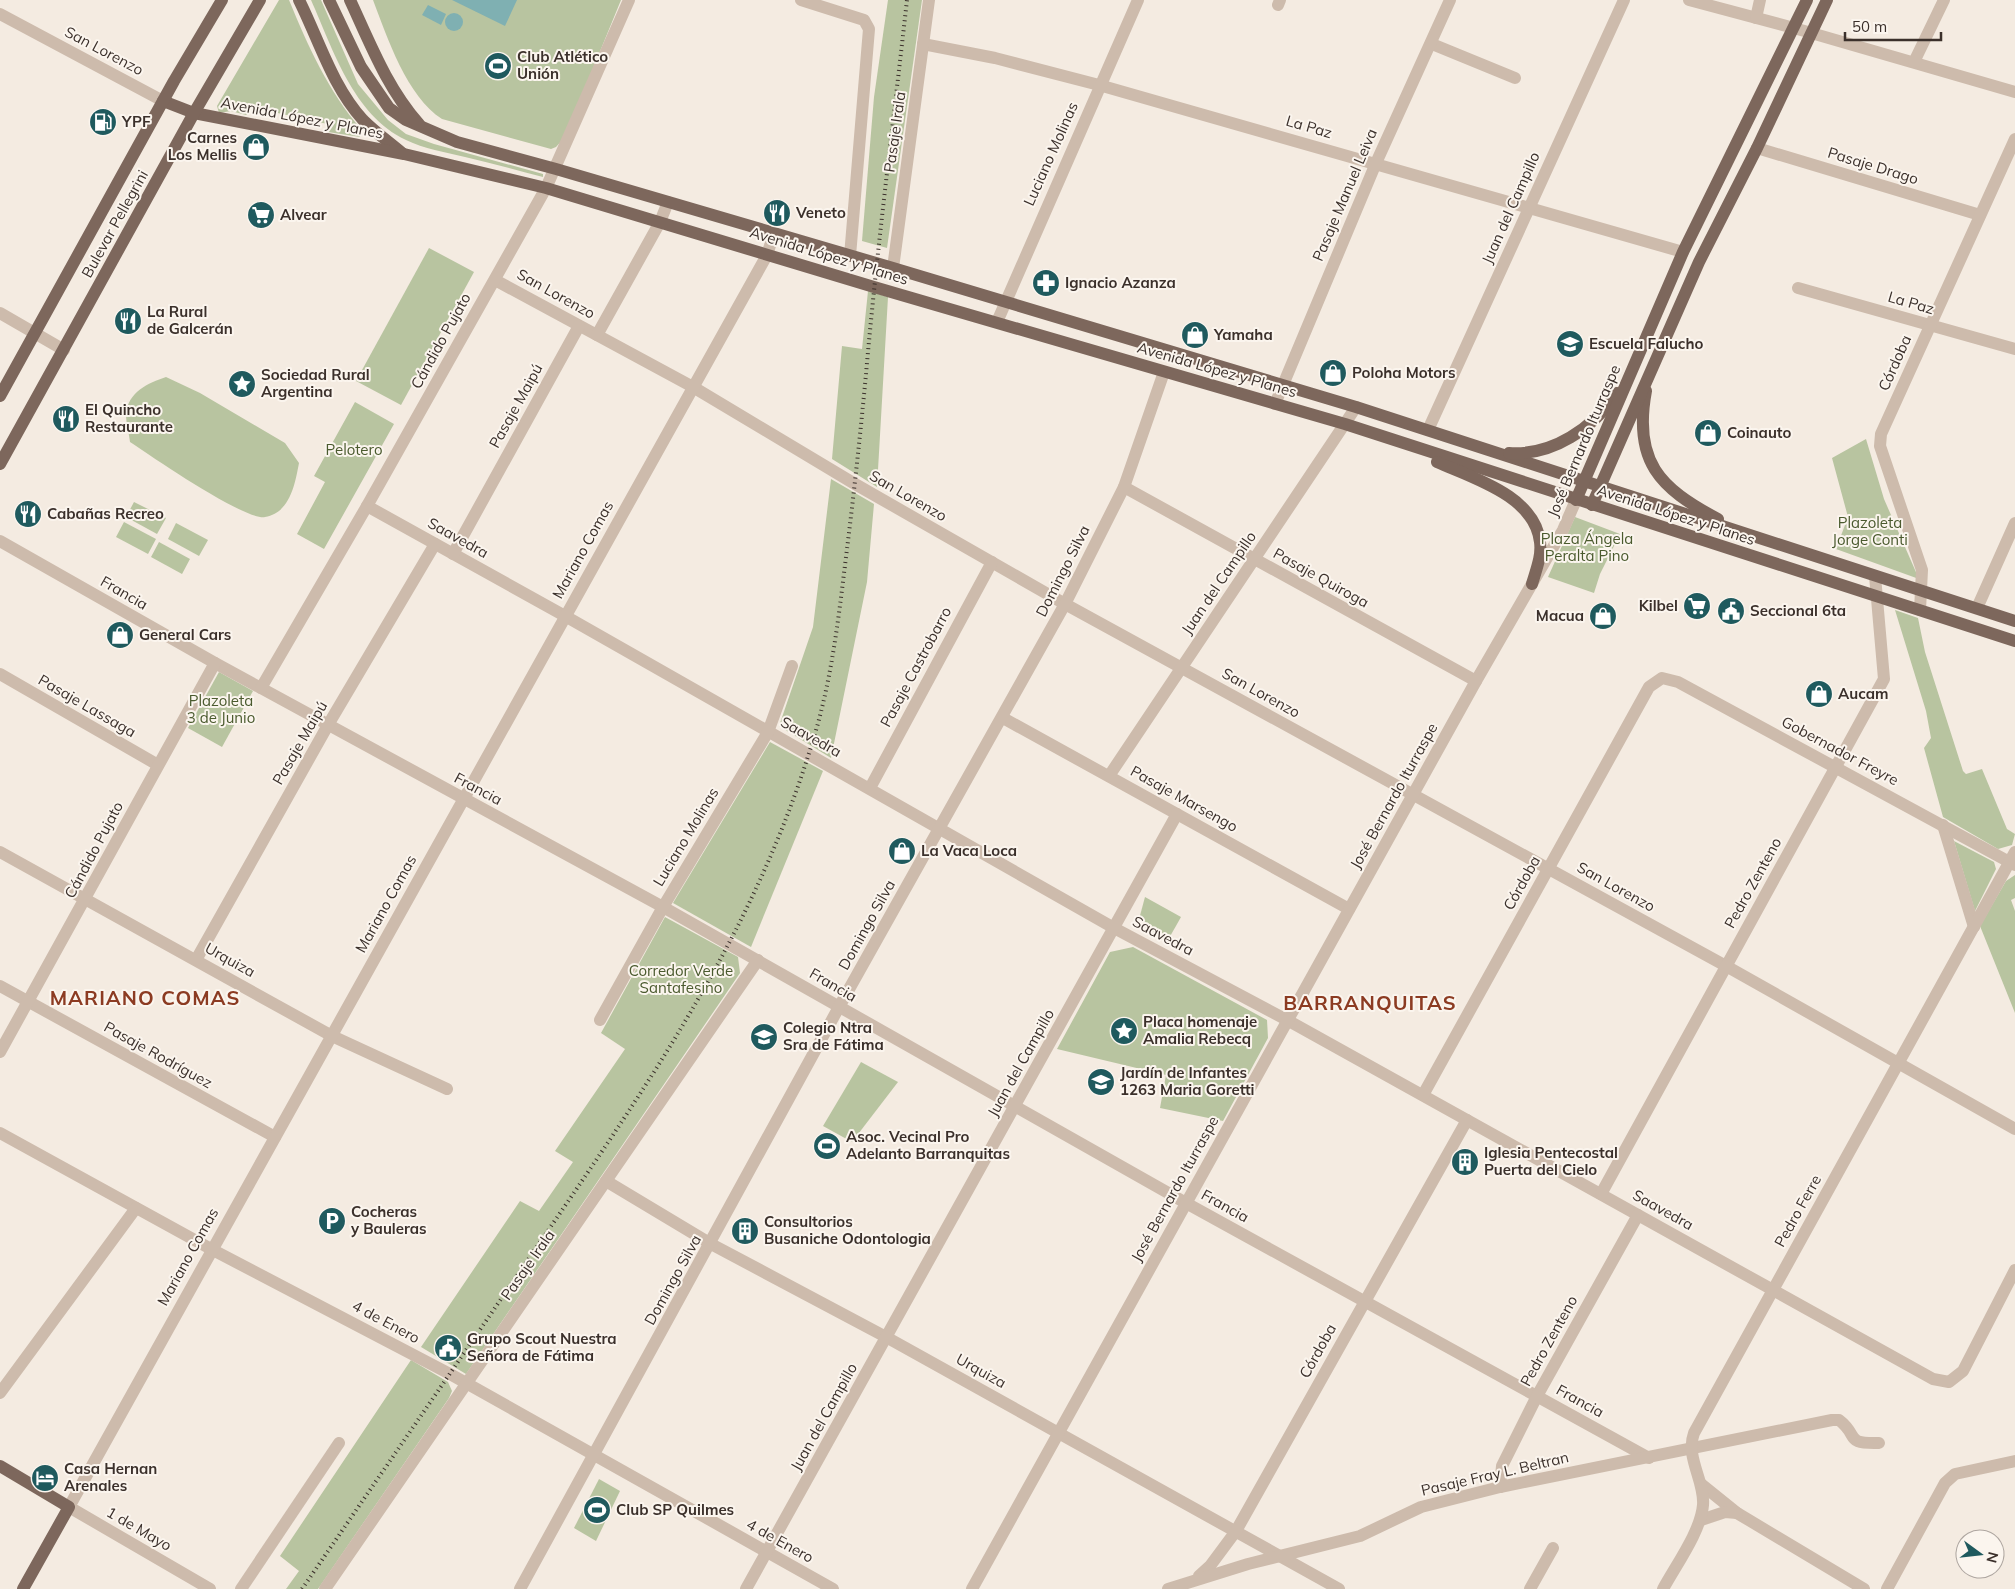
<svg xmlns="http://www.w3.org/2000/svg" width="2015" height="1589" font-family="Mulish,sans-serif">
	<style>
		.green { fill: #b8c4a0 }
		.water { fill: #7fb0b2 }
		.lines { fill: none; stroke-linecap: round; stroke-linejoin: round }
		.minor { stroke: #cdbbac; stroke-width: 12 }
		.major { stroke: #7d675c; stroke-width: 12 }
		.rail { stroke: #3b302b; stroke-width: 4; stroke-dasharray: 1 4; stroke-linecap: butt }
		.labels { text-anchor: middle; stroke-width: 4; stroke-linejoin: round; paint-order: stroke }
		.street-label { font-size: 15px; fill: #3b302b; stroke: #fbf5ee }
		.poi-label { font-size: 15px; font-weight: bold; fill: #3b302b; stroke: #fbf5ee; text-anchor: start }
		.park-label { font-size: 15px; fill: #4a5a2e; stroke: #fbf5ee }
		.district-label { font-size: 20px; font-weight: bold; letter-spacing: 1px; fill: #8c3b22; stroke: #fbf5ee }
	</style>
	<rect width="100%" height="100%" fill="#f4ebe1"/>
	<g class="green">
		<path d="M 279,0 L 289,0 C 308,46 328,91 361,129 L 360,137 L 328,132 L 332,125 L 255,108 L 246,115 L 231,111 L 219,113 L 217,106 Z"/>
		<path d="M 311,0 L 321,0 L 358,84 L 388,120 L 406,134 L 434,144 L 543,174 L 543,177 C 517,170 491,163 465,157 C 445,152 424,149 406,140 C 353,115 333,49 311,0 Z"/>
		<path d="M 373,0 L 621,0 L 565,137 L 556,147 L 551,149 L 442,119 C 407,97 387,37 373,0 Z"/>
		<polygon points="888,0 922,0 887,248 862,241 874,97"/>
		<polygon points="429,248 474,272 401,405 356,381"/>
		<polygon points="868,291 888,297 877,487 832,459 842,346 862,349"/>
		<path d="M 166,377 L 200,393 L 285,443 L 299,463 C 295,484 290,513 265,517 C 245,521 151,456 130,442 C 129,433 126,423 126,414 C 128,392 148,383 166,377 Z"/>
		<polygon points="355,402 394,424 324,549 297,534 325,482 314,476"/>
		<polygon points="1866,439 1884,499 1919,579 1836,549 1848,517 1832,458"/>
		<polygon points="831,479 874,504 867,582 831,758 779,726 813,627"/>
		<polygon points="134,502 166,518 157,534 126,517"/>
		<polygon points="1575,517 1620,534 1600,574 1594,593 1548,577"/>
		<polygon points="124,522 156,539 148,554 116,537"/>
		<polygon points="176,523 208,540 199,556 168,539"/>
		<polygon points="159,542 190,559 182,574 151,557"/>
		<polygon points="1895,610 1918,618 1925,652 1963,771 1966,774 1982,769 2007,829 2015,834 2012,845 1998,849 1943,817 1924,748 1931,738 1926,711"/>
		<polygon points="219,672 253,691 222,747 188,728"/>
		<polygon points="770,742 823,771 751,947 673,903"/>
		<polygon points="1954,841 1994,862 1996,869 1975,911"/>
		<polygon points="2015,875 2015,898 2011,900 2015,911 2015,1013 1980,926 2006,881"/>
		<polygon points="1145,897 1181,917 1168,940 1138,923"/>
		<polygon points="665,917 738,957 740,973 466,1374 421,1347 520,1201 539,1211 573,1162 555,1151 625,1049 601,1033"/>
		<polygon points="1133,947 1267,1020 1268,1038 1223,1121 1160,1108 1166,1075 1057,1049 1110,952"/>
		<polygon points="861,1062 898,1082 852,1142 823,1126"/>
		<polygon points="411,1360 448,1382 452,1391 449,1398 318,1589 286,1589 299,1571 280,1556"/>
		<polygon points="599,1479 620,1491 596,1541 574,1528"/>
	</g>
	<g class="water">
		<polygon points="452,0 517,0 505,26"/>
		<polygon points="428,5 446,14 441,25 422,15"/>
		<circle cx="454" cy="22" r="9"/>
		<polygon points="820,1135 840,1147 835,1157 813,1145"/>
	</g>
	<g class="lines">
		<g class="minor">
			<polyline points="801,0 864,20 869,29 850,256"/>
			<polyline points="1689,0 1794,28 2015,92"/>
			<polyline points="1278,5 1280,0"/>
			<polyline points="0,14 163,101"/>
			<polyline points="1756,18 1760,0"/>
			<polyline points="923,44 995,58 1099,85 1683,252"/>
			<polyline points="1432,44 1515,78"/>
			<polyline points="1914,62 1944,0"/>
			<polyline points="1757,148 1980,215"/>
			<polyline points="893,268 929,0"/>
			<polyline points="495,280 693,387 855,484 1065,604 1726,966 2015,1129"/>
			<polyline points="1798,288 2015,349"/>
			<polyline points="0,313 64,350"/>
			<polyline points="997,322 1138,0"/>
			<polyline points="597,335 660,222 668,202"/>
			<polyline points="1275,404 1376,163 1450,0"/>
			<polyline points="1428,430 1624,0"/>
			<polyline points="1124,487 1476,681"/>
			<polyline points="367,506 565,616 1114,928 1287,1020 1933,1379 1949,1382 1963,1371 2015,1270"/>
			<polyline points="0,541 215,663 663,907 1186,1203 1649,1458"/>
			<polyline points="453,554 579,326"/>
			<polyline points="1977,608 2015,523"/>
			<polyline points="1920,610 1922,570 1880,446 1881,434 2015,139"/>
			<polyline points="0,674 158,765"/>
			<polyline points="261,688 367,506 546,188 629,0"/>
			<polyline points="1003,718 1349,909"/>
			<polyline points="1109,776 1356,407"/>
			<polyline points="870,788 992,562"/>
			<polyline points="1943,825 1974,927"/>
			<polyline points="0,852 332,1036 447,1089"/>
			<polyline points="196,960 328,725 435,544"/>
			<polyline points="0,986 275,1137"/>
			<polyline points="600,1020 663,907 768,732 792,666"/>
			<polyline points="0,1052 215,663"/>
			<polyline points="1423,1095 1649,687 1662,678 1678,682 2015,865"/>
			<polyline points="0,1133 211,1249 450,1374 833,1589"/>
			<polyline points="606,1181 711,1244 886,1337 1339,1589"/>
			<polyline points="1601,1194 1884,679 1875,576"/>
			<polyline points="0,1393 136,1208"/>
			<polyline points="1701,1484 1737,1513 1864,1589"/>
			<polyline points="1500,1487 1502,1466 1537,1396 1638,1215"/>
			<polyline points="1701,1520 1725,1512 1737,1513"/>
			<polyline points="1199,1576 1210,1566 1236,1531 1467,1120"/>
			<polyline points="210,1589 69,1507 767,255 774,233"/>
			<polyline points="241,1589 339,1443"/>
			<polyline points="325,1589 758,960"/>
			<polyline points="520,1589 839,1007 1065,604 1124,487 1164,372"/>
			<polyline points="746,1589 1177,814"/>
			<polyline points="972,1589 1476,681 1563,530 1576,500"/>
			<path d="M 1168,1589 L 1248,1564 L 1360,1536 L 1421,1507 L 1500,1487 L 1832,1420 L 1839,1420 C 1860,1436 1843,1444 1879,1443"/>
			<polyline points="1530,1589 1553,1548"/>
			<path d="M 1663,1589 C 1676,1565 1701,1531 1703,1505 C 1705,1481 1685,1457 1694,1433 L 2015,852"/>
			<polyline points="1887,1589 1945,1483 1955,1474 2015,1461"/>
		</g>
		<g class="major">
			<path d="M 299,0 C 319,40 332,86 363,120 C 375,132 389,142 402,153"/>
			<polyline points="329,0 361,67 389,108 406,120 457,142 556,169 893,268 1356,407 2015,621"/>
			<path d="M 350,0 C 370,43 387,88 419,124"/>
			<polyline points="163,101 194,113 404,154 546,188 874,287 1345,424 2015,641"/>
			<path d="M 1646,391 C 1633,461 1659,488 1718,519"/>
			<polyline points="0,396 174,81 222,0"/>
			<path d="M 1509,453 C 1553,456 1593,428 1617,393"/>
			<path d="M 1437,462 C 1473,478 1535,496 1540,542 C 1542,556 1536,570 1532,584"/>
			<polyline points="0,464 194,113 260,0"/>
			<polyline points="1576,500 1683,252 1807,0"/>
			<polyline points="1592,505 1699,262 1757,148 1827,0"/>
			<polyline points="0,1466 69,1507 23,1589"/>
		</g>
		<path class="rail" d="M 302,1589 C 383,1471 464,1353 545,1235 C 654,1076 758,925 814,737 C 831,681 838,623 845,565 C 853,502 860,438 866,374 C 877,249 893,125 907,0"/>
	</g>
	<defs>
		<g id="stadium-disc" transform="scale(1.4375)"><circle r="9.5" fill="#1f5a5e" stroke="#fbf5ee"/><path d="M0-5a6.5 5 0 1 0 0 10a6.5 5 0 1 0 0-10ZM-3.5-1.8h7v3.6h-7Z" fill="#fff"/></g>
		<g id="fuel-disc" transform="scale(1.4375)"><circle r="9.5" fill="#1f5a5e" stroke="#fbf5ee"/><path d="M-5.5-6h7V0h2V4h1.3V-2.5L3-4.5l.8-.8L6-3V5H2.5V1h-1V6h-7ZM-4.2-4.7v3.2H.2V-4.7Z" fill="#fff"/></g>
		<g id="shop-disc" transform="scale(1.4375)"><circle r="9.5" fill="#1f5a5e" stroke="#fbf5ee"/><path d="M-5-2.5h2.3a2.7 3.5 0 0 1 5.4 0H5L5.5 6h-11ZM-1.5-2.5h3a1.5 2.3 0 0 0-3 0Z" fill="#fff"/></g>
		<g id="restaurant-disc" transform="scale(1.4375)"><circle r="9.5" fill="#1f5a5e" stroke="#fbf5ee"/><path d="M-5-6h1v4h1v-4h1v4h1v-4h1v5L-1.5 .5V6h-2V.5L-5-1ZM5-6V6H3V1.5H1.5Q1.5-4 5-6Z" fill="#fff"/></g>
		<g id="supermarket-disc" transform="scale(1.4375)"><circle r="9.5" fill="#1f5a5e" stroke="#fbf5ee"/><path d="M-6-5.5h2.5l.6 2H6L4.5 2H-2.5L-4.4-4H-6ZM-1.5 3.2a1.3 1.3 0 1 0 .1 0ZM3 3.2a1.3 1.3 0 1 0 .1 0Z" fill="#fff"/></g>
		<g id="pharmacy-disc" transform="scale(1.4375)"><circle r="9.5" fill="#1f5a5e" stroke="#fbf5ee"/><path d="M-2-6h4v4h4v4h-4v4h-4v-4h-4v-4h4Z" fill="#fff"/></g>
		<g id="school-disc" transform="scale(1.4375)"><circle r="9.5" fill="#1f5a5e" stroke="#fbf5ee"/><path d="M0-5L7-2L0 1L-7-2ZM-4 1L0 2.5L4 1V4Q0 6-4 4Z" fill="#fff"/></g>
		<g id="sight-disc" transform="scale(1.4375)"><circle r="9.5" fill="#1f5a5e" stroke="#fbf5ee"/><path d="M0-6L1.8-2.2L6-1.7L2.9 1.2L3.7 5.4L0 3.3L-3.7 5.4L-2.9 1.2L-6-1.7L-1.8-2.2Z" fill="#fff"/></g>
		<g id="civic-disc" transform="scale(1.4375)"><circle r="9.5" fill="#1f5a5e" stroke="#fbf5ee"/><path d="M-.6-6.5H3V-4.5H.6V-3L4-1V1h2V6H-6V1h2V-1L-.6-3ZM-1.2 2.5V6h2.4V2.5Z" fill="#fff"/></g>
		<g id="building-disc" transform="scale(1.4375)"><circle r="9.5" fill="#1f5a5e" stroke="#fbf5ee"/><path d="M-4-6H4V6H1V3H-1V6H-4ZM-2.5-4.3h1.7v1.8h-1.7ZM.8-4.3h1.7v1.8H.8ZM-2.5-1h1.7V.8h-1.7ZM.8-1h1.7V.8H.8Z" fill="#fff"/></g>
		<g id="parking-disc" transform="scale(1.4375)"><circle r="9.5" fill="#1f5a5e" stroke="#fbf5ee"/><path d="M-3.5-5.5H1a3.5 3.5 0 0 1 0 7H-1V5.5H-3.5ZM-1-3.4V-.6H.8a1.4 1.4 0 0 0 0-2.8Z" fill="#fff"/></g>
		<g id="hotel-disc" transform="scale(1.4375)"><circle r="9.5" fill="#1f5a5e" stroke="#fbf5ee"/><path d="M-6-4.5h1.5V1H6V5H4.5V3h-9V5H-6ZM-4 0a1.8 1.8 0 1 1 3.6 0ZM.5 0V-2.5h3Q6-2.5 6 0Z" fill="#fff"/></g>
	</defs>
	<g fill-rule="evenodd">
		<use href="#stadium-disc" x="498" y="66"/>
		<use href="#fuel-disc" x="103" y="122"/>
		<use href="#shop-disc" x="256" y="147"/>
		<use href="#restaurant-disc" x="777" y="213"/>
		<use href="#supermarket-disc" x="261" y="215"/>
		<use href="#pharmacy-disc" x="1046" y="283"/>
		<use href="#restaurant-disc" x="128" y="321"/>
		<use href="#shop-disc" x="1195" y="335"/>
		<use href="#school-disc" x="1570" y="344"/>
		<use href="#shop-disc" x="1333" y="373"/>
		<use href="#sight-disc" x="242" y="384"/>
		<use href="#restaurant-disc" x="66" y="419"/>
		<use href="#shop-disc" x="1708" y="433"/>
		<use href="#restaurant-disc" x="28" y="514"/>
		<use href="#supermarket-disc" x="1697" y="606"/>
		<use href="#civic-disc" x="1731" y="611"/>
		<use href="#shop-disc" x="1603" y="616"/>
		<use href="#shop-disc" x="120" y="635"/>
		<use href="#shop-disc" x="1819" y="694"/>
		<use href="#shop-disc" x="902" y="851"/>
		<use href="#sight-disc" x="1124" y="1031"/>
		<use href="#school-disc" x="764" y="1037"/>
		<use href="#school-disc" x="1101" y="1082"/>
		<use href="#stadium-disc" x="827" y="1146"/>
		<use href="#building-disc" x="1465" y="1162"/>
		<use href="#parking-disc" x="332" y="1221"/>
		<use href="#building-disc" x="745" y="1231"/>
		<use href="#civic-disc" x="448" y="1348"/>
		<use href="#hotel-disc" x="45" y="1478"/>
		<use href="#stadium-disc" x="597" y="1510"/>
	</g>
	<g class="labels">
		<g class="street-label">
			<text transform="translate(104 51) rotate(28)" y="5">San Lorenzo</text>
			<text transform="translate(302 118) rotate(11)" y="5">Avenida López y Planes</text>
			<text transform="translate(1309 127) rotate(16)" y="5">La Paz</text>
			<text transform="translate(895 132) rotate(-82)" y="5">Pasaje Irala</text>
			<text transform="translate(1051 154) rotate(-66)" y="5">Luciano Molinas</text>
			<text transform="translate(1873 166) rotate(17)" y="5">Pasaje Drago</text>
			<text transform="translate(1345 195) rotate(-67)" y="5">Pasaje Manuel Leiva</text>
			<text transform="translate(1511 208) rotate(-66)" y="5">Juan del Campillo</text>
			<text transform="translate(115 224) rotate(-61)" y="5">Bulevar Pellegrini</text>
			<text transform="translate(829 256) rotate(17)" y="5">Avenida López y Planes</text>
			<text transform="translate(556 294) rotate(29)" y="5">San Lorenzo</text>
			<text transform="translate(1911 303) rotate(16)" y="5">La Paz</text>
			<text transform="translate(441 341) rotate(-61)" y="5">Cándido Pujato</text>
			<text transform="translate(1895 363) rotate(-66)" y="5">Córdoba</text>
			<text transform="translate(1217 370) rotate(16)" y="5">Avenida López y Planes</text>
			<text transform="translate(516 406) rotate(-61)" y="5">Pasaje Maipú</text>
			<text transform="translate(1584 441) rotate(-67)" y="5">José Bernardo Iturraspe</text>
			<text transform="translate(908 496) rotate(30)" y="5">San Lorenzo</text>
			<text transform="translate(1676 515) rotate(18)" y="5">Avenida López y Planes</text>
			<text transform="translate(458 538) rotate(29)" y="5">Saavedra</text>
			<text transform="translate(583 550) rotate(-61)" y="5">Mariano Comas</text>
			<text transform="translate(1063 571) rotate(-63)" y="5">Domingo Silva</text>
			<text transform="translate(1321 578) rotate(29)" y="5">Pasaje Quiroga</text>
			<text transform="translate(1219 583) rotate(-56)" y="5">Juan del Campillo</text>
			<text transform="translate(124 593) rotate(30)" y="5">Francia</text>
			<text transform="translate(916 667) rotate(-62)" y="5">Pasaje Castrobarro</text>
			<text transform="translate(1261 693) rotate(29)" y="5">San Lorenzo</text>
			<text transform="translate(87 706) rotate(30)" y="5">Pasaje Lassaga</text>
			<text transform="translate(811 737) rotate(29)" y="5">Saavedra</text>
			<text transform="translate(300 743) rotate(-60)" y="5">Pasaje Maipú</text>
			<text transform="translate(1840 751) rotate(28)" y="5">Gobernador Freyre</text>
			<text transform="translate(478 789) rotate(28)" y="5">Francia</text>
			<text transform="translate(1394 796) rotate(-61)" y="5">José Bernardo Iturraspe</text>
			<text transform="translate(1184 799) rotate(29)" y="5">Pasaje Marsengo</text>
			<text transform="translate(686 837) rotate(-59)" y="5">Luciano Molinas</text>
			<text transform="translate(94 850) rotate(-62)" y="5">Cándido Pujato</text>
			<text transform="translate(1522 883) rotate(-61)" y="5">Córdoba</text>
			<text transform="translate(1753 883) rotate(-61)" y="5">Pedro Zenteno</text>
			<text transform="translate(1616 887) rotate(29)" y="5">San Lorenzo</text>
			<text transform="translate(386 904) rotate(-61)" y="5">Mariano Comas</text>
			<text transform="translate(867 925) rotate(-61)" y="5">Domingo Silva</text>
			<text transform="translate(1163 936) rotate(28)" y="5">Saavedra</text>
			<text transform="translate(230 960) rotate(29)" y="5">Urquiza</text>
			<text transform="translate(833 985) rotate(30)" y="5">Francia</text>
			<text transform="translate(158 1055) rotate(29)" y="5">Pasaje Rodríguez</text>
			<text transform="translate(1021 1063) rotate(-61)" y="5">Juan del Campillo</text>
			<text transform="translate(1175 1189) rotate(-61)" y="5">José Bernardo Iturraspe</text>
			<text transform="translate(1225 1206) rotate(29)" y="5">Francia</text>
			<text transform="translate(1663 1210) rotate(29)" y="5">Saavedra</text>
			<text transform="translate(1798 1211) rotate(-61)" y="5">Pedro Ferre</text>
			<text transform="translate(188 1257) rotate(-61)" y="5">Mariano Comas</text>
			<text transform="translate(528 1265) rotate(-55)" y="5">Pasaje Irala</text>
			<text transform="translate(673 1280) rotate(-61)" y="5">Domingo Silva</text>
			<text transform="translate(386 1322) rotate(28)" y="5">4 de Enero</text>
			<text transform="translate(1549 1341) rotate(-61)" y="5">Pedro Zenteno</text>
			<text transform="translate(1318 1351) rotate(-61)" y="5">Córdoba</text>
			<text transform="translate(981 1371) rotate(29)" y="5">Urquiza</text>
			<text transform="translate(1580 1401) rotate(29)" y="5">Francia</text>
			<text transform="translate(824 1417) rotate(-61)" y="5">Juan del Campillo</text>
			<text transform="translate(1495 1474) rotate(-13)" y="5">Pasaje Fray L. Beltran</text>
			<text transform="translate(139 1529) rotate(30)" y="5">1 de Mayo</text>
			<text transform="translate(780 1541) rotate(29)" y="5">4 de Enero</text>
		</g>
		<g class="poi-label">
			<text x="517" y="62">Club Atlético<tspan x="517" dy="17">Unión</tspan></text>
			<text x="122" y="127">YPF</text>
			<text x="237" y="143" text-anchor="end">Carnes<tspan x="237" dy="17">Los Mellis</tspan></text>
			<text x="796" y="218">Veneto</text>
			<text x="280" y="220">Alvear</text>
			<text x="1065" y="288">Ignacio Azanza</text>
			<text x="147" y="317">La Rural<tspan x="147" dy="17">de Galcerán</tspan></text>
			<text x="1214" y="340">Yamaha</text>
			<text x="1589" y="349">Escuela Falucho</text>
			<text x="1352" y="378">Poloha Motors</text>
			<text x="261" y="380">Sociedad Rural<tspan x="261" dy="17">Argentina</tspan></text>
			<text x="85" y="415">El Quincho<tspan x="85" dy="17">Restaurante</tspan></text>
			<text x="1727" y="438">Coinauto</text>
			<text x="47" y="519">Cabañas Recreo</text>
			<text x="1678" y="611" text-anchor="end">Kilbel</text>
			<text x="1750" y="616">Seccional 6ta</text>
			<text x="1584" y="621" text-anchor="end">Macua</text>
			<text x="139" y="640">General Cars</text>
			<text x="1838" y="699">Aucam</text>
			<text x="921" y="856">La Vaca Loca</text>
			<text x="1143" y="1027">Placa homenaje<tspan x="1143" dy="17">Amalia Rebecq</tspan></text>
			<text x="783" y="1033">Colegio Ntra<tspan x="783" dy="17">Sra de Fátima</tspan></text>
			<text x="1120" y="1078">Jardín de Infantes<tspan x="1120" dy="17">1263 Maria Goretti</tspan></text>
			<text x="846" y="1142">Asoc. Vecinal Pro<tspan x="846" dy="17">Adelanto Barranquitas</tspan></text>
			<text x="1484" y="1158">Iglesia Pentecostal<tspan x="1484" dy="17">Puerta del Cielo</tspan></text>
			<text x="351" y="1217">Cocheras<tspan x="351" dy="17">y Bauleras</tspan></text>
			<text x="764" y="1227">Consultorios<tspan x="764" dy="17">Busaniche Odontologia</tspan></text>
			<text x="467" y="1344">Grupo Scout Nuestra<tspan x="467" dy="17">Señora de Fátima</tspan></text>
			<text x="64" y="1474">Casa Hernan<tspan x="64" dy="17">Arenales</tspan></text>
			<text x="616" y="1515">Club SP Quilmes</text>
		</g>
		<g class="park-label">
			<text x="354" y="455">Pelotero</text>
			<text x="1870" y="528">Plazoleta<tspan x="1870" dy="17">Jorge Conti</tspan></text>
			<text x="1587" y="544">Plaza Ángela<tspan x="1587" dy="17">Peralta Pino</tspan></text>
			<text x="221" y="706">Plazoleta<tspan x="221" dy="17">3 de Junio</tspan></text>
			<text x="681" y="976">Corredor Verde<tspan x="681" dy="17">Santafesino</tspan></text>
		</g>
		<g class="district-label">
			<text x="145" y="1005">MARIANO COMAS</text>
			<text x="1370" y="1010">BARRANQUITAS</text>
		</g>
	</g>
	<g transform="translate(1980 1554) rotate(105)"><circle r="24" fill="#fbf5ee" stroke="#aea6a0"/>
	<path d="M0-4L9 19L0 12L-9 19Z" fill="#1f5a5e"/>
	<text y="-8" font-size="14" font-weight="bold" text-anchor="middle" fill="#3b302b">N</text>
	</g>
	<path d="M1845 32v8h96v-8" fill="none" stroke="#3b302b" stroke-width="2.5"/>
	<text x="1852" y="32" font-size="15" fill="#3b302b" stroke="#fbf5ee" stroke-width="4" paint-order="stroke">50 m</text>
</svg>
